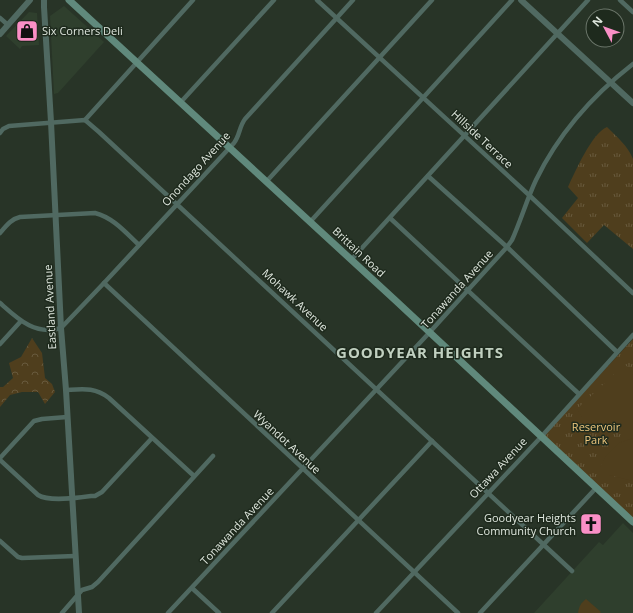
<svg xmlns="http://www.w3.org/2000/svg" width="633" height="613" font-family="'Open Sans',sans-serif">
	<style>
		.built { fill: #2f3f2d }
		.grass { fill: url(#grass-tufts) }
		.forest { fill: url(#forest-crowns) }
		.pitch { fill: #4f3e1d }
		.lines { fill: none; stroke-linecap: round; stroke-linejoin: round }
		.minor { stroke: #506961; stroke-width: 4.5 }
		.tertiary { stroke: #506961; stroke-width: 6 }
		.secondary { stroke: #60897c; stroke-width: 7 }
		.labels { text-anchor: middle; stroke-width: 3; stroke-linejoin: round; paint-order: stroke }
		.poi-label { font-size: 11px; fill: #dfe7de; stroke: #1e2a1d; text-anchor: start }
		.street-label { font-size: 11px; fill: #dfe7de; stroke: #1e2a1d }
		.park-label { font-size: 11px; fill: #efc77e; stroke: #1e2a1d }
		.district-label { font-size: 15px; font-weight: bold; letter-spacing: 1px; fill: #c1d0c0; stroke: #1e2a1d }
	</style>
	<defs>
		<pattern id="grass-tufts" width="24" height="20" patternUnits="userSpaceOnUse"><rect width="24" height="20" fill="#4f3e1d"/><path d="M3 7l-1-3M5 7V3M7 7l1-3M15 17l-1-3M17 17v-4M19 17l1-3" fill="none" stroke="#685a3d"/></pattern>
		<pattern id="forest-crowns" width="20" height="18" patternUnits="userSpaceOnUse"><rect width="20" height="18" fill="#4f3e1d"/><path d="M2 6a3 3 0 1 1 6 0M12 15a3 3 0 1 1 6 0" fill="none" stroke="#685a3d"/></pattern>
	</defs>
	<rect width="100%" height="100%" fill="#283427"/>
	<g class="built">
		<polygon points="64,6 104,42 58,93 54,94 50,16"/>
		<polygon points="29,12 37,13 39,45 22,46 20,49 6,36"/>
		<polygon points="623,523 633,533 633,613 534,613 599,542 603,545"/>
	</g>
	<g class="grass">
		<path d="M 607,127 C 617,137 628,146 633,159 L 633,249 L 604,225 L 587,243 L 562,218 L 578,198 L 568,187 C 575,172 592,133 607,127 Z"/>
		<polygon points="633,339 633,519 545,437 545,434"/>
	</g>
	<polygon class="forest" points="32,338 42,353 45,378 52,384 55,392 45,404 38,392 22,392 10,395 0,407 0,387 3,387 13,378 9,363 21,357"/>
	<g class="pitch">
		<polygon points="625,364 633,375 633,433 613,433 594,425 582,417 577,409"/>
		<polygon points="633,438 633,481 609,475 600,467 606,456 619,443"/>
		<path d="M 586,599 L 601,612 L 600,613 L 578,613 C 579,606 581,603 586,599 Z"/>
	</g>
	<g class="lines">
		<g class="minor">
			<polyline points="317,0 529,195 633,293"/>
			<polyline points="620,0 633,12"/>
			<polyline points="0,18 8,25"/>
			<polyline points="180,103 274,0"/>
			<polyline points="85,120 193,0"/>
			<polyline points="0,133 3,129 9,126 85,120 99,132 572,571"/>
			<polyline points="428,176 507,247 617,352"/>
			<polyline points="266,182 432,0"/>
			<polyline points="390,218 579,394"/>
			<polyline points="310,222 512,0"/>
			<path d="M 0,233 C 6,226 11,219 20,217 L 95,213 C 114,218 126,233 139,245"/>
			<polyline points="351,260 588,0"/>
			<polyline points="104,283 458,613"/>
			<path d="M 0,303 C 18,319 35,336 61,328 L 104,283 L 234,143 C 240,135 239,127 245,119 L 353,0"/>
			<polyline points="0,344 21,321"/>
			<path d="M 66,390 C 83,389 95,387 109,398 L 194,476"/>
			<polyline points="0,458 34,421 42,419 67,417"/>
			<path d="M 0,460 L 38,495 C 49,502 77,498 91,496 L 95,496 L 102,492 L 152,438"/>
			<polyline points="0,541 18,557 22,558 75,556"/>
			<polyline points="192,588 219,613"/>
			<polyline points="62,613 82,590 92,587 98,582 213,456"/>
			<path d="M 168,613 L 429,333 L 507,247 L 512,240 C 521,220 527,199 536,180 C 558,135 593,95 633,64"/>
			<polyline points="272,613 432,441"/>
			<polyline points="376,613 541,437 633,335"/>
			<polyline points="480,613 596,488"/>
		</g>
		<g class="tertiary">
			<polyline points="44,0 44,7 51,122 61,328 66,390 79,613"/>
			<polyline points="521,0 633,103"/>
			<polyline points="0,34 30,0"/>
		</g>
		<polyline class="secondary" points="69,0 395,300 633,522"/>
	</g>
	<defs>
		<g id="shop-square" transform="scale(1.15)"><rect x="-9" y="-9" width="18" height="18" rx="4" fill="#fa8fc6" stroke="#1e2a1d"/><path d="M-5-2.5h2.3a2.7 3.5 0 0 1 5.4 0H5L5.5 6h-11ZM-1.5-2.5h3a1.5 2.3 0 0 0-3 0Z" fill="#111"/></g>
		<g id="church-square" transform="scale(1.15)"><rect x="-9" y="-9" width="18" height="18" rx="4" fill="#fa8fc6" stroke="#1e2a1d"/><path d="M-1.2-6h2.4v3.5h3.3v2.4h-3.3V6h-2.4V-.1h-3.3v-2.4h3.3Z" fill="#111"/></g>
	</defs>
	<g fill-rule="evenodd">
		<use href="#shop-square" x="27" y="31"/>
		<use href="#church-square" x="591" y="524"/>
	</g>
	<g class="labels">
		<g class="poi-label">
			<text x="42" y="35">Six Corners Deli</text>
			<text x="576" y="522" text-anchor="end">Goodyear Heights<tspan x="576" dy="13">Community Church</tspan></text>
		</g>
		<g class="street-label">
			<text transform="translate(482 139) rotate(43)" y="4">Hillside Terrace</text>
			<text transform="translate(196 169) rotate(-48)" y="4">Onondago Avenue</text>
			<text transform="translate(359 252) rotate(43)" y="4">Brittain Road</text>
			<text transform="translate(457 289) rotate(-48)" y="4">Tonawanda Avenue</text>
			<text transform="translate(295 300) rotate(43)" y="4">Mohawk Avenue</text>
			<text transform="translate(50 307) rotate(-93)" y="4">Eastland Avenue</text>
			<text transform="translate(287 442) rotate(43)" y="4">Wyandot Avenue</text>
			<text transform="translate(498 468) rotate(-47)" y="4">Ottawa Avenue</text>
			<text transform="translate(237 526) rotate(-47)" y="4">Tonawanda Avenue</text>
		</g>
		<g class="park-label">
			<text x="596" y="431">Reservoir<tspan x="596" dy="13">Park</tspan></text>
		</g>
		<g class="district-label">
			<text x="420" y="358">GOODYEAR HEIGHTS</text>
		</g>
	</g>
	<g transform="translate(605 28) rotate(311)"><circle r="19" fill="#1e2a1d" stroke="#6b766a"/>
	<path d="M0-3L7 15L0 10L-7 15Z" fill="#fa8fc6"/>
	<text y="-6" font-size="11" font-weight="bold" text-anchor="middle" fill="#dfe7de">N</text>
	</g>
</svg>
